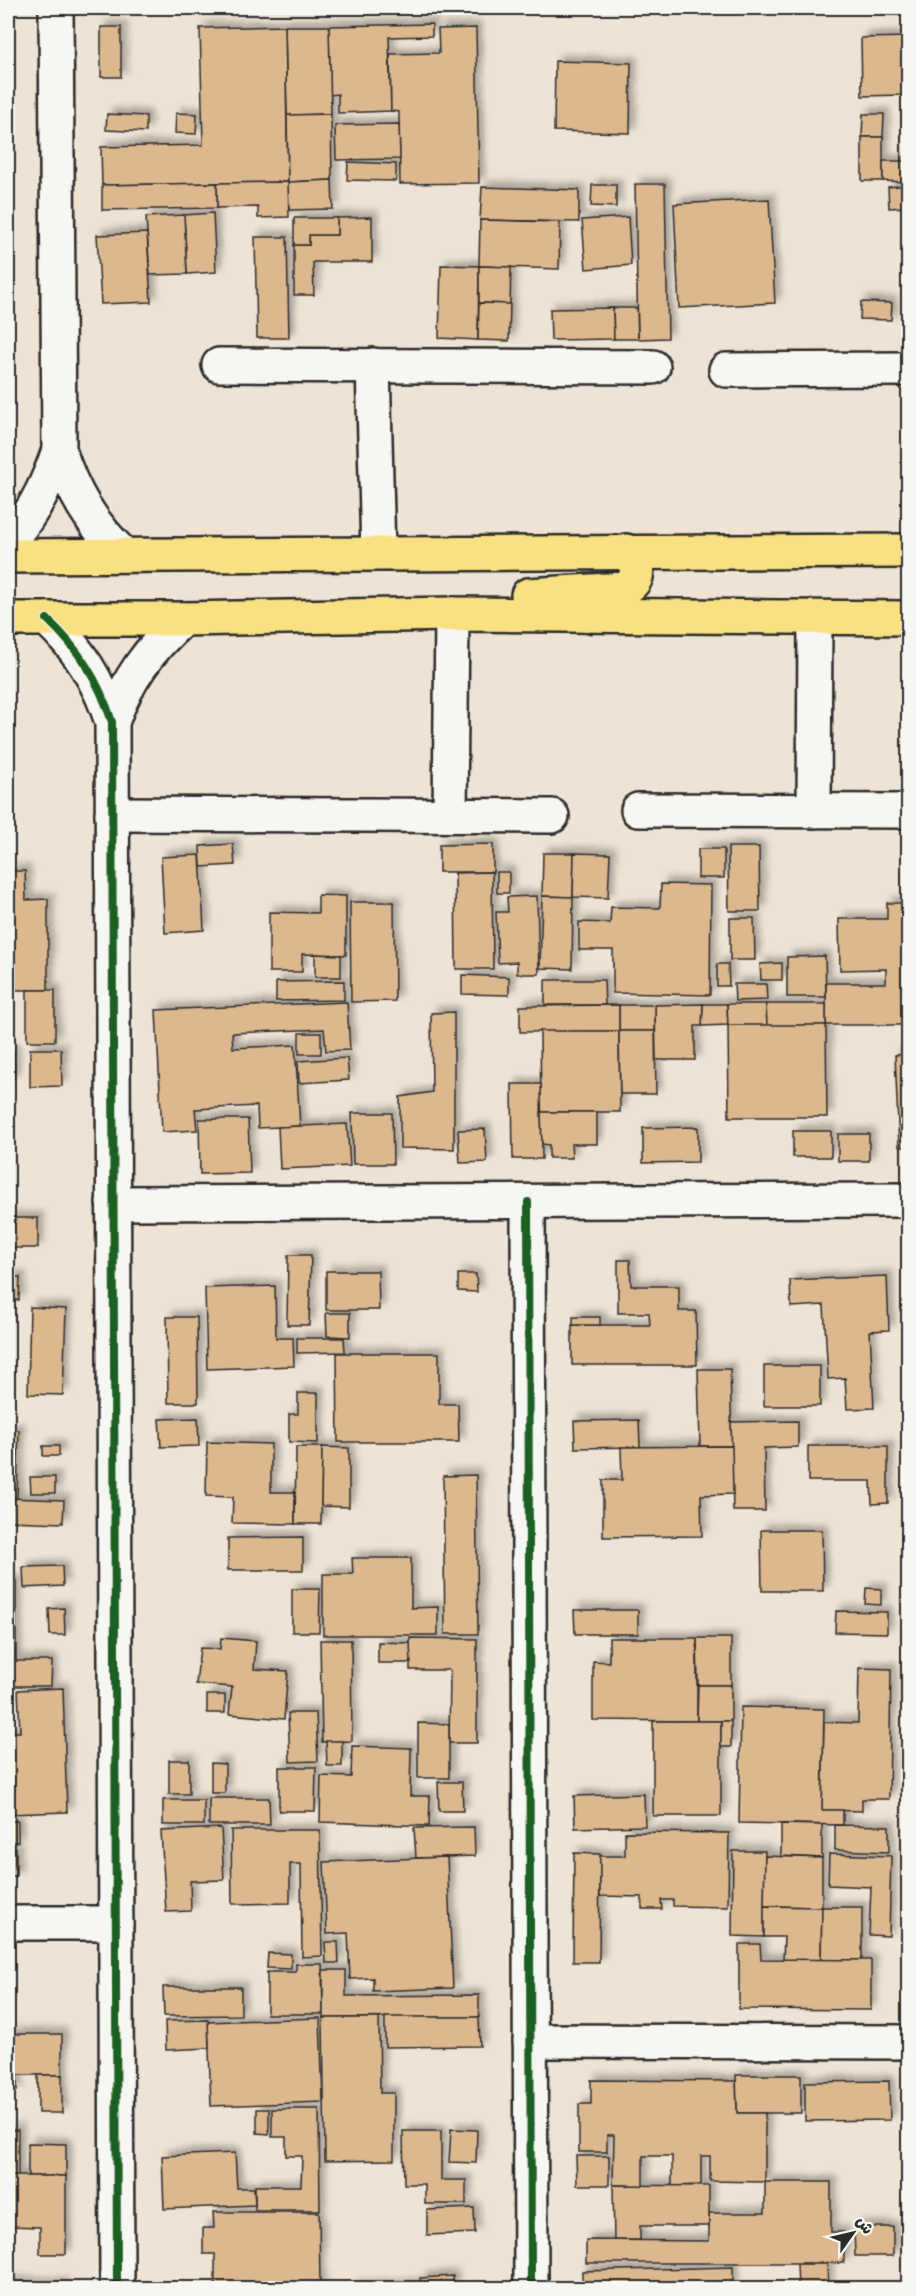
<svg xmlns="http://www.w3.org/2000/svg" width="916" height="2296" font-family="Caveat,'Playpen Sans Arabic',sans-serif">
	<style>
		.building { fill: #ddb88e; stroke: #2b2b2b; stroke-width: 1.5; filter: url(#shadow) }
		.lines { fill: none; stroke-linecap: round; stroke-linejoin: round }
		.minor-casing { stroke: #2b2b2b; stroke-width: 38 }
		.major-casing { stroke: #2b2b2b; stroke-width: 38 }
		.minor { stroke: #f6f6f2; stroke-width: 33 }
		.major { stroke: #f9e181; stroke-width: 33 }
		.cycleway-casing { stroke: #f6f6f2; stroke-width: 11 }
		.cycleway { stroke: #1b5e20; stroke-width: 8 }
	</style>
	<defs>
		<filter id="shadow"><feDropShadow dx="5.5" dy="-5.5" stdDeviation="3" flood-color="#0004"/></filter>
	</defs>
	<rect width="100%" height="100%" fill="#eee3d4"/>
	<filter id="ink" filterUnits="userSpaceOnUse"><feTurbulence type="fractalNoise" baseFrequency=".0167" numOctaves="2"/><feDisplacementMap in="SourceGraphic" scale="12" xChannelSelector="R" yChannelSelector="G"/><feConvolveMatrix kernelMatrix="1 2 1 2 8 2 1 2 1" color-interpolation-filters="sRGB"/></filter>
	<g filter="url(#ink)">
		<g class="building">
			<polygon points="432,24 432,36 389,37 391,111 338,113 338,94 330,95 329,26"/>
			<polygon points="285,26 329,26 331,114 287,115"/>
			<polygon points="285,26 288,182 102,185 101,147 203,145 200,28"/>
			<rect x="101" y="27" width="20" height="50"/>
			<polygon points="476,28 479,183 400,184 399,112 391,111 390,54 439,53 438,29"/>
			<polygon points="908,37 908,73 902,73 903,95 862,96 861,38"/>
			<polygon points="555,61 631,63 630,133 554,131"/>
			<polygon points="902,73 908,73 908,95 903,95"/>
			<polygon points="176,113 197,114 196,134 175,133"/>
			<polygon points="107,114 146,116 146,132 106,130"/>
			<polygon points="331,114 332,180 288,182 287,115"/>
			<polygon points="863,114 884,114 883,137 862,137"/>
			<polygon points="399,124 400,159 336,160 335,125"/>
			<rect x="862" y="137" width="21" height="44"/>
			<polygon points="883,161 907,161 907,182 883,181"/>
			<polygon points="348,162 396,164 396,181 347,180"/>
			<polygon points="332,180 333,209 289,210 288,182"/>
			<polygon points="288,182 289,217 258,218 258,207 217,208 217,183"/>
			<polygon points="217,183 217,208 102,210 102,185"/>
			<polygon points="635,184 665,184 668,338 638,339"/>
			<polygon points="592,185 616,185 616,207 591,206"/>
			<polygon points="908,185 908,207 889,208 888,187"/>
			<polygon points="482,187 579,190 579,222 480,220"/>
			<polygon points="769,199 775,303 679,308 674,204"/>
			<polygon points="213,213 216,272 187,274 184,215"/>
			<polygon points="184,215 187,274 150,275 146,217"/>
			<polygon points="906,216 908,216 908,291 907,291"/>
			<polygon points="372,217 372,262 313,262 314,295 294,295 294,245 309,245 309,235 337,235 337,218"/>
			<polygon points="628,217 631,265 586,269 582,220"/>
			<polygon points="294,218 337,218 337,235 309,235 309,245 294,245"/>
			<polygon points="480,220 560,222 559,269 479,266"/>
			<polygon points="147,233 151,302 101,304 97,235"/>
			<polygon points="255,237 287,237 289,338 257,338"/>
			<polygon points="441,265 479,266 478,340 439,338"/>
			<polygon points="479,266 511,267 510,304 479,303"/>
			<polygon points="861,302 892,303 891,320 860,319"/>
			<polygon points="479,303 510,304 509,341 478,340"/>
			<polygon points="613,308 614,339 551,340 550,309"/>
			<polygon points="613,308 637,308 638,339 614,339"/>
			<polygon points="233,844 235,865 201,867 200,846"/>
			<polygon points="493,844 493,872 439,872 439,845"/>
			<polygon points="728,847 759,847 760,911 729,911"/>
			<rect x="698" y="849" width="26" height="29"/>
			<polygon points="543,853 574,853 573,897 542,896"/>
			<polygon points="574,853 610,854 608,898 573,897"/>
			<polygon points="200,855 204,930 165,933 161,857"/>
			<polygon points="8,871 25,871 26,900 48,899 48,990 8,990"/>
			<polygon points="492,872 493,969 456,969 455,873"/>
			<rect x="497" y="872" width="12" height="21"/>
			<polygon points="661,884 711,885 710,995 613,993 613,950 579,950 579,922 610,923 611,907 660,908"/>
			<polygon points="318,895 346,896 346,955 302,954 302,972 269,972 269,912 318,913"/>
			<polygon points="537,896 539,974 517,974 517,962 498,963 496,912 508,912 507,897"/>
			<polygon points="542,896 573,897 572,969 540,968"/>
			<polygon points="350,902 394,902 395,1001 351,1002"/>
			<polygon points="887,903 908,903 908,1025 826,1025 826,983 886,983 886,969 840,970 839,919 887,919"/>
			<polygon points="730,918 754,918 755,960 730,960"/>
			<polygon points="315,954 341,955 341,977 315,977"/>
			<polygon points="825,956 826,997 787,997 787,957"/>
			<polygon points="782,963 782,980 761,980 760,964"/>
			<polygon points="717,964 728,964 729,986 717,986"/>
			<polygon points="462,975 509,977 509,995 462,994"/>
			<polygon points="545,980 604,980 605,1005 545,1005"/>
			<polygon points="344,981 344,1000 276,1001 276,982"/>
			<polygon points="734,984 766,984 767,1000 735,1001"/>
			<rect x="27" y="990" width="28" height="51"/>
			<polygon points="347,1002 350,1050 326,1051 324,1029 232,1033 233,1048 295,1045 300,1126 258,1128 257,1106 195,1109 197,1130 162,1132 156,1010"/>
			<polygon points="703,1004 727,1004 728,1025 702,1026"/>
			<polygon points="703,1004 702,1026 695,1026 695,1060 656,1060 655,1005"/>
			<polygon points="727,1004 766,1004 767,1026 728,1025"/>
			<polygon points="766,1004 826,1004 826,1025 767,1026"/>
			<rect x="619" y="1005" width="36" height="26"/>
			<polygon points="619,1005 619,1031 520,1032 520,1006"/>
			<polygon points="454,1012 454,1149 400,1148 400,1097 432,1092 431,1013"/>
			<polygon points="728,1025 826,1025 827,1117 729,1117"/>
			<polygon points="540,1031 619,1031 620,1112 541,1112"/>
			<polygon points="619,1031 655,1031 656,1094 620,1094"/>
			<rect x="299" y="1033" width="22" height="21"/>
			<polygon points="30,1049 61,1049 62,1086 30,1087"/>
			<rect x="8" y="1050" width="6" height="29"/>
			<polygon points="908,1054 908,1147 899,1147 895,1055"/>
			<polygon points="347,1058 349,1080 299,1083 298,1061"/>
			<polygon points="512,1084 541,1084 542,1159 513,1159"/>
			<polygon points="541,1112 597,1112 597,1144 571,1144 572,1158 549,1158 549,1145 542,1144"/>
			<polygon points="352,1113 392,1113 393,1164 353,1164"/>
			<polygon points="199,1119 248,1119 250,1173 200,1174"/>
			<polygon points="347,1124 350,1166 280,1169 278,1127"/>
			<polygon points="698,1127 698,1162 643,1163 643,1128"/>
			<polygon points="485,1129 487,1162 460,1163 458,1130"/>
			<rect x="793" y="1131" width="38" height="26"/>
			<rect x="838" y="1134" width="31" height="27"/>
			<rect x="8" y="1218" width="30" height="30"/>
			<polygon points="288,1255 311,1255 309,1325 287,1325"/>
			<polygon points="618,1260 630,1260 631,1286 679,1286 679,1311 696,1311 697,1365 572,1365 572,1325 650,1325 649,1313 618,1313"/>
			<polygon points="326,1271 378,1271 379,1310 326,1310"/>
			<polygon points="458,1274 476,1274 477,1292 458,1291"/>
			<polygon points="887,1276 889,1330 870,1331 874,1408 847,1409 845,1378 828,1379 824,1305 791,1307 790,1280"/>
			<polygon points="8,1277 20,1277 19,1300 8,1300"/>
			<polygon points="275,1286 276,1338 293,1338 294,1366 207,1369 205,1288"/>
			<polygon points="30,1307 66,1309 63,1395 28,1394"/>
			<polygon points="326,1313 350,1313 350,1337 327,1336"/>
			<polygon points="167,1317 197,1317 198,1403 168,1403"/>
			<rect x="573" y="1317" width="27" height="8"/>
			<polygon points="297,1338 344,1338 345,1352 297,1353"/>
			<polygon points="337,1353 439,1353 439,1404 458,1404 459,1442 338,1442"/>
			<rect x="764" y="1366" width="56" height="40"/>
			<polygon points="698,1369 730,1369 732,1446 700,1446"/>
			<polygon points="298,1393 318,1393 318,1443 289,1442 289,1414 298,1414"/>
			<polygon points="198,1418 199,1446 161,1447 159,1419"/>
			<polygon points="639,1420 640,1447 575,1448 574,1421"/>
			<polygon points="798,1421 798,1447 764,1448 765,1511 733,1511 731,1422"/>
			<polygon points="8,1430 19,1430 17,1498 8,1498"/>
			<polygon points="207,1442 271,1444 271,1492 295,1492 295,1524 232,1523 233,1497 206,1496"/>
			<rect x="43" y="1446" width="16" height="10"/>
			<polygon points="732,1446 733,1494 701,1495 702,1536 603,1537 603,1480 622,1480 621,1447"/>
			<polygon points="808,1446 888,1446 888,1503 872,1504 871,1481 808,1481"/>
			<polygon points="296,1447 322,1447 321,1524 295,1524"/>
			<polygon points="322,1447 349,1448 349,1507 321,1506"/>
			<polygon points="476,1475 478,1634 445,1634 443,1476"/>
			<polygon points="30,1477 55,1477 55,1493 31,1493"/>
			<polygon points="8,1498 64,1500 63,1523 8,1521"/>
			<polygon points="761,1530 822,1530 823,1591 762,1591"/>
			<polygon points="303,1537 303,1570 228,1570 228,1538"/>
			<polygon points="352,1558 411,1558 411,1608 438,1607 438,1635 323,1635 323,1574 353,1574"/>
			<polygon points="62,1566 63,1586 24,1588 23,1567"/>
			<polygon points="8,1581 16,1581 16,1661 52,1661 51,1686 8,1686"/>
			<polygon points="866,1588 881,1589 881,1605 865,1604"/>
			<polygon points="292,1589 320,1589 319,1632 292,1632"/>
			<polygon points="64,1608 65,1635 50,1635 49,1609"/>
			<polygon points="574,1610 638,1610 638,1634 575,1634"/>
			<polygon points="836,1611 887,1612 887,1633 835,1632"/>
			<polygon points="221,1638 256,1641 254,1669 288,1671 284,1719 229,1714 232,1687 196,1684 200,1648 220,1649"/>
			<polygon points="410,1638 477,1639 477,1743 449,1743 450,1670 410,1670"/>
			<polygon points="609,1638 697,1638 697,1721 593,1720 593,1661 609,1662"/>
			<polygon points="697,1638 731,1638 731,1685 698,1685"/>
			<polygon points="320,1640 351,1640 352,1741 322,1742"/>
			<polygon points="378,1642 410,1643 411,1663 378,1663"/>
			<polygon points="859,1668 891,1669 889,1799 862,1799 862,1811 822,1810 824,1722 858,1723"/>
			<polygon points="698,1685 731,1685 731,1721 697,1721"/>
			<polygon points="63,1688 67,1812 8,1814 8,1732 20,1732 18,1690"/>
			<rect x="207" y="1695" width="18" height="18"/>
			<polygon points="741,1707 824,1709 822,1810 843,1810 843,1825 739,1823"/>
			<polygon points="288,1713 316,1713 318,1761 290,1762"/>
			<rect x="653" y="1721" width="68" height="95"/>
			<rect x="721" y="1721" width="10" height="26"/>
			<polygon points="418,1723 449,1724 449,1778 418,1778"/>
			<polygon points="326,1741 342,1741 342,1766 327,1766"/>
			<polygon points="352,1746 411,1748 410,1796 430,1796 429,1826 320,1822 321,1776 351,1777"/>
			<rect x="169" y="1760" width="20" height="34"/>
			<polygon points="211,1763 225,1764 225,1793 211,1793"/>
			<polygon points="279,1767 316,1767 315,1811 279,1811"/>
			<polygon points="438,1782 462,1782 463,1811 439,1811"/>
			<polygon points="644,1794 645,1826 575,1828 574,1796"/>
			<polygon points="209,1798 269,1798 270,1825 209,1825"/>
			<rect x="163" y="1800" width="41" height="25"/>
			<rect x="8" y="1821" width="10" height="21"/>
			<polygon points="781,1824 822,1825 822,1858 781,1856"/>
			<polygon points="835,1825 889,1826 889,1852 835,1850"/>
			<polygon points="474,1827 475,1856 416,1858 414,1828"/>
			<polygon points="221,1828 224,1880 190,1881 191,1911 166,1912 161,1831"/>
			<polygon points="231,1830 320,1830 322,1956 302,1957 301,1864 290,1864 290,1903 232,1904"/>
			<polygon points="625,1832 729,1833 728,1907 673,1906 673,1900 661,1900 662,1909 642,1909 642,1897 600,1896 599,1856 625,1856"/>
			<rect x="8" y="1848" width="8" height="28"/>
			<polygon points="733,1851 765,1851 764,1937 732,1936"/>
			<polygon points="574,1853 600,1854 599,1962 573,1962"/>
			<polygon points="829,1854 891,1856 889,1936 869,1935 871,1887 828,1885"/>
			<polygon points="765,1856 822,1858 822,1907 764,1906"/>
			<polygon points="447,1857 453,1988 373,1991 373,1978 350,1979 348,1933 327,1934 324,1862"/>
			<polygon points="764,1906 822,1907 821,1960 783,1960 784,1937 764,1937"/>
			<polygon points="822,1907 862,1907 862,1960 821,1960"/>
			<polygon points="325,1942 338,1942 339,1963 326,1963"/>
			<polygon points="739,1944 760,1944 761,1959 871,1960 871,2010 739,2009"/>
			<polygon points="268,1953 291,1954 291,1969 267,1968"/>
			<polygon points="296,1964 322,1964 323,2014 267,2014 267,1972 296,1972"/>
			<polygon points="323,1970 346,1970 346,1996 479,1995 479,2017 323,2018"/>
			<polygon points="163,1987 241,1987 241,2015 164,2016"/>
			<polygon points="385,2017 479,2017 480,2046 385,2047"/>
			<polygon points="320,2018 323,2102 211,2106 208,2022"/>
			<polygon points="323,2018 379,2018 380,2093 394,2093 394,2160 325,2161"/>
			<polygon points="208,2020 209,2048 166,2050 165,2021"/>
			<polygon points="8,2034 62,2034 62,2075 17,2075 17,2091 8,2091"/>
			<rect x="38" y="2075" width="24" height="38"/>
			<polygon points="736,2075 801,2075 801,2113 737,2113"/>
			<polygon points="591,2080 736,2081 737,2113 765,2113 765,2182 710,2181 710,2156 701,2156 701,2185 672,2186 672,2156 643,2156 643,2186 613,2185 614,2135 607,2135 607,2152 579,2152 579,2104 591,2104"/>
			<polygon points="889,2081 890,2120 805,2121 805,2082"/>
			<polygon points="257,2109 269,2109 269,2134 257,2133"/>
			<polygon points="272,2109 319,2109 320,2210 255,2210 255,2186 301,2186 302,2156 286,2156 286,2137 272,2137"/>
			<polygon points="451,2129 477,2130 476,2163 449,2162"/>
			<polygon points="8,2130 18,2130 18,2177 8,2176"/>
			<polygon points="403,2131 441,2131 441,2180 466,2180 466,2204 425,2204 425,2184 404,2184"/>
			<polygon points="28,2143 66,2144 66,2176 28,2176"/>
			<polygon points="235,2153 237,2188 254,2188 255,2205 164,2209 162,2156"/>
			<polygon points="576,2156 609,2156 609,2185 577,2185"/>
			<polygon points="8,2176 66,2176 66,2254 40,2254 40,2227 8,2226"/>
			<polygon points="765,2182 831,2182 831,2232 844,2232 844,2263 586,2263 586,2240 709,2241 709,2213 765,2213"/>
			<polygon points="613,2185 709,2186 709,2226 640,2226 640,2240 614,2240"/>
			<polygon points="474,2208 475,2233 427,2235 427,2210"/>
			<polygon points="213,2212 319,2212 320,2288 215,2288 215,2254 203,2254 203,2228 214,2228"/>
			<polygon points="854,2227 893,2227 893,2256 855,2256"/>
			<polygon points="797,2264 827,2264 828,2288 798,2288"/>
			<polygon points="733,2267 733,2288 582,2288 582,2271"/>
			<polygon points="453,2276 453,2288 421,2288 420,2278"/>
			<polygon points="8,2282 40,2283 40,2288 8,2288"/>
			<polygon points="40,2283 63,2284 63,2288 40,2288"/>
			<polygon points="419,2284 419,2288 352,2288 352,2286"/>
		</g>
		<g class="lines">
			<g class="minor-casing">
				<g id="minor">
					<path d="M 56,8 L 59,450 C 72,491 91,524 123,554"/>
					<polyline points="219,365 653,367"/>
					<polyline points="373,365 378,553"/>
					<polyline points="726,370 908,369"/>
					<path d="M 8,541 C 33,516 48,483 59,450"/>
					<path d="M 47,619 C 79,649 99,681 112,722 L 117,2288"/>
					<path d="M 112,722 C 127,680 149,649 183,619"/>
					<polyline points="638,810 908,811"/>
					<polyline points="814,811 815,618"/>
					<polyline points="112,814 552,816"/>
					<polyline points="450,815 452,614"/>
					<polyline points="528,1202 531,2288"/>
					<polyline points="113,1203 908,1200"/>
					<polyline points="8,1923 116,1923"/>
					<polyline points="530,2041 908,2042"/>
				</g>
			</g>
			<g class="major-casing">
				<g id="major">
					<polyline points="8,556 908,551"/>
					<path d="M 528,595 L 624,589 C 643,579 638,564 626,551"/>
					<polyline points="8,619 183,619 452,614 908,618"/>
				</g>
			</g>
			<use href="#minor" class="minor"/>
			<use href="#major" class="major"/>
			<g class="cycleway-casing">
				<g id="cycleway">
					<path d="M 47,619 C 79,649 99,681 112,722 L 117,2288"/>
					<polyline points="528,1202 531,2288"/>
				</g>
			</g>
			<use href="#cycleway" class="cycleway"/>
		</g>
	</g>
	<rect width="916" height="2296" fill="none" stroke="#f6f6f2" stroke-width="30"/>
	<rect x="15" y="15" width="886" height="2266" fill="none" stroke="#2b2b2b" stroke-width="2" filter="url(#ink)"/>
	<g transform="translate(853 2233) rotate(56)" stroke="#f6f6f2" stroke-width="4.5" paint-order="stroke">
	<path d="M0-4.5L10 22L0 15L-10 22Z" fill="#2b2b2b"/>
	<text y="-9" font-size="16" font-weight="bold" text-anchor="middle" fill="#2b2b2b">ش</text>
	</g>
</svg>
